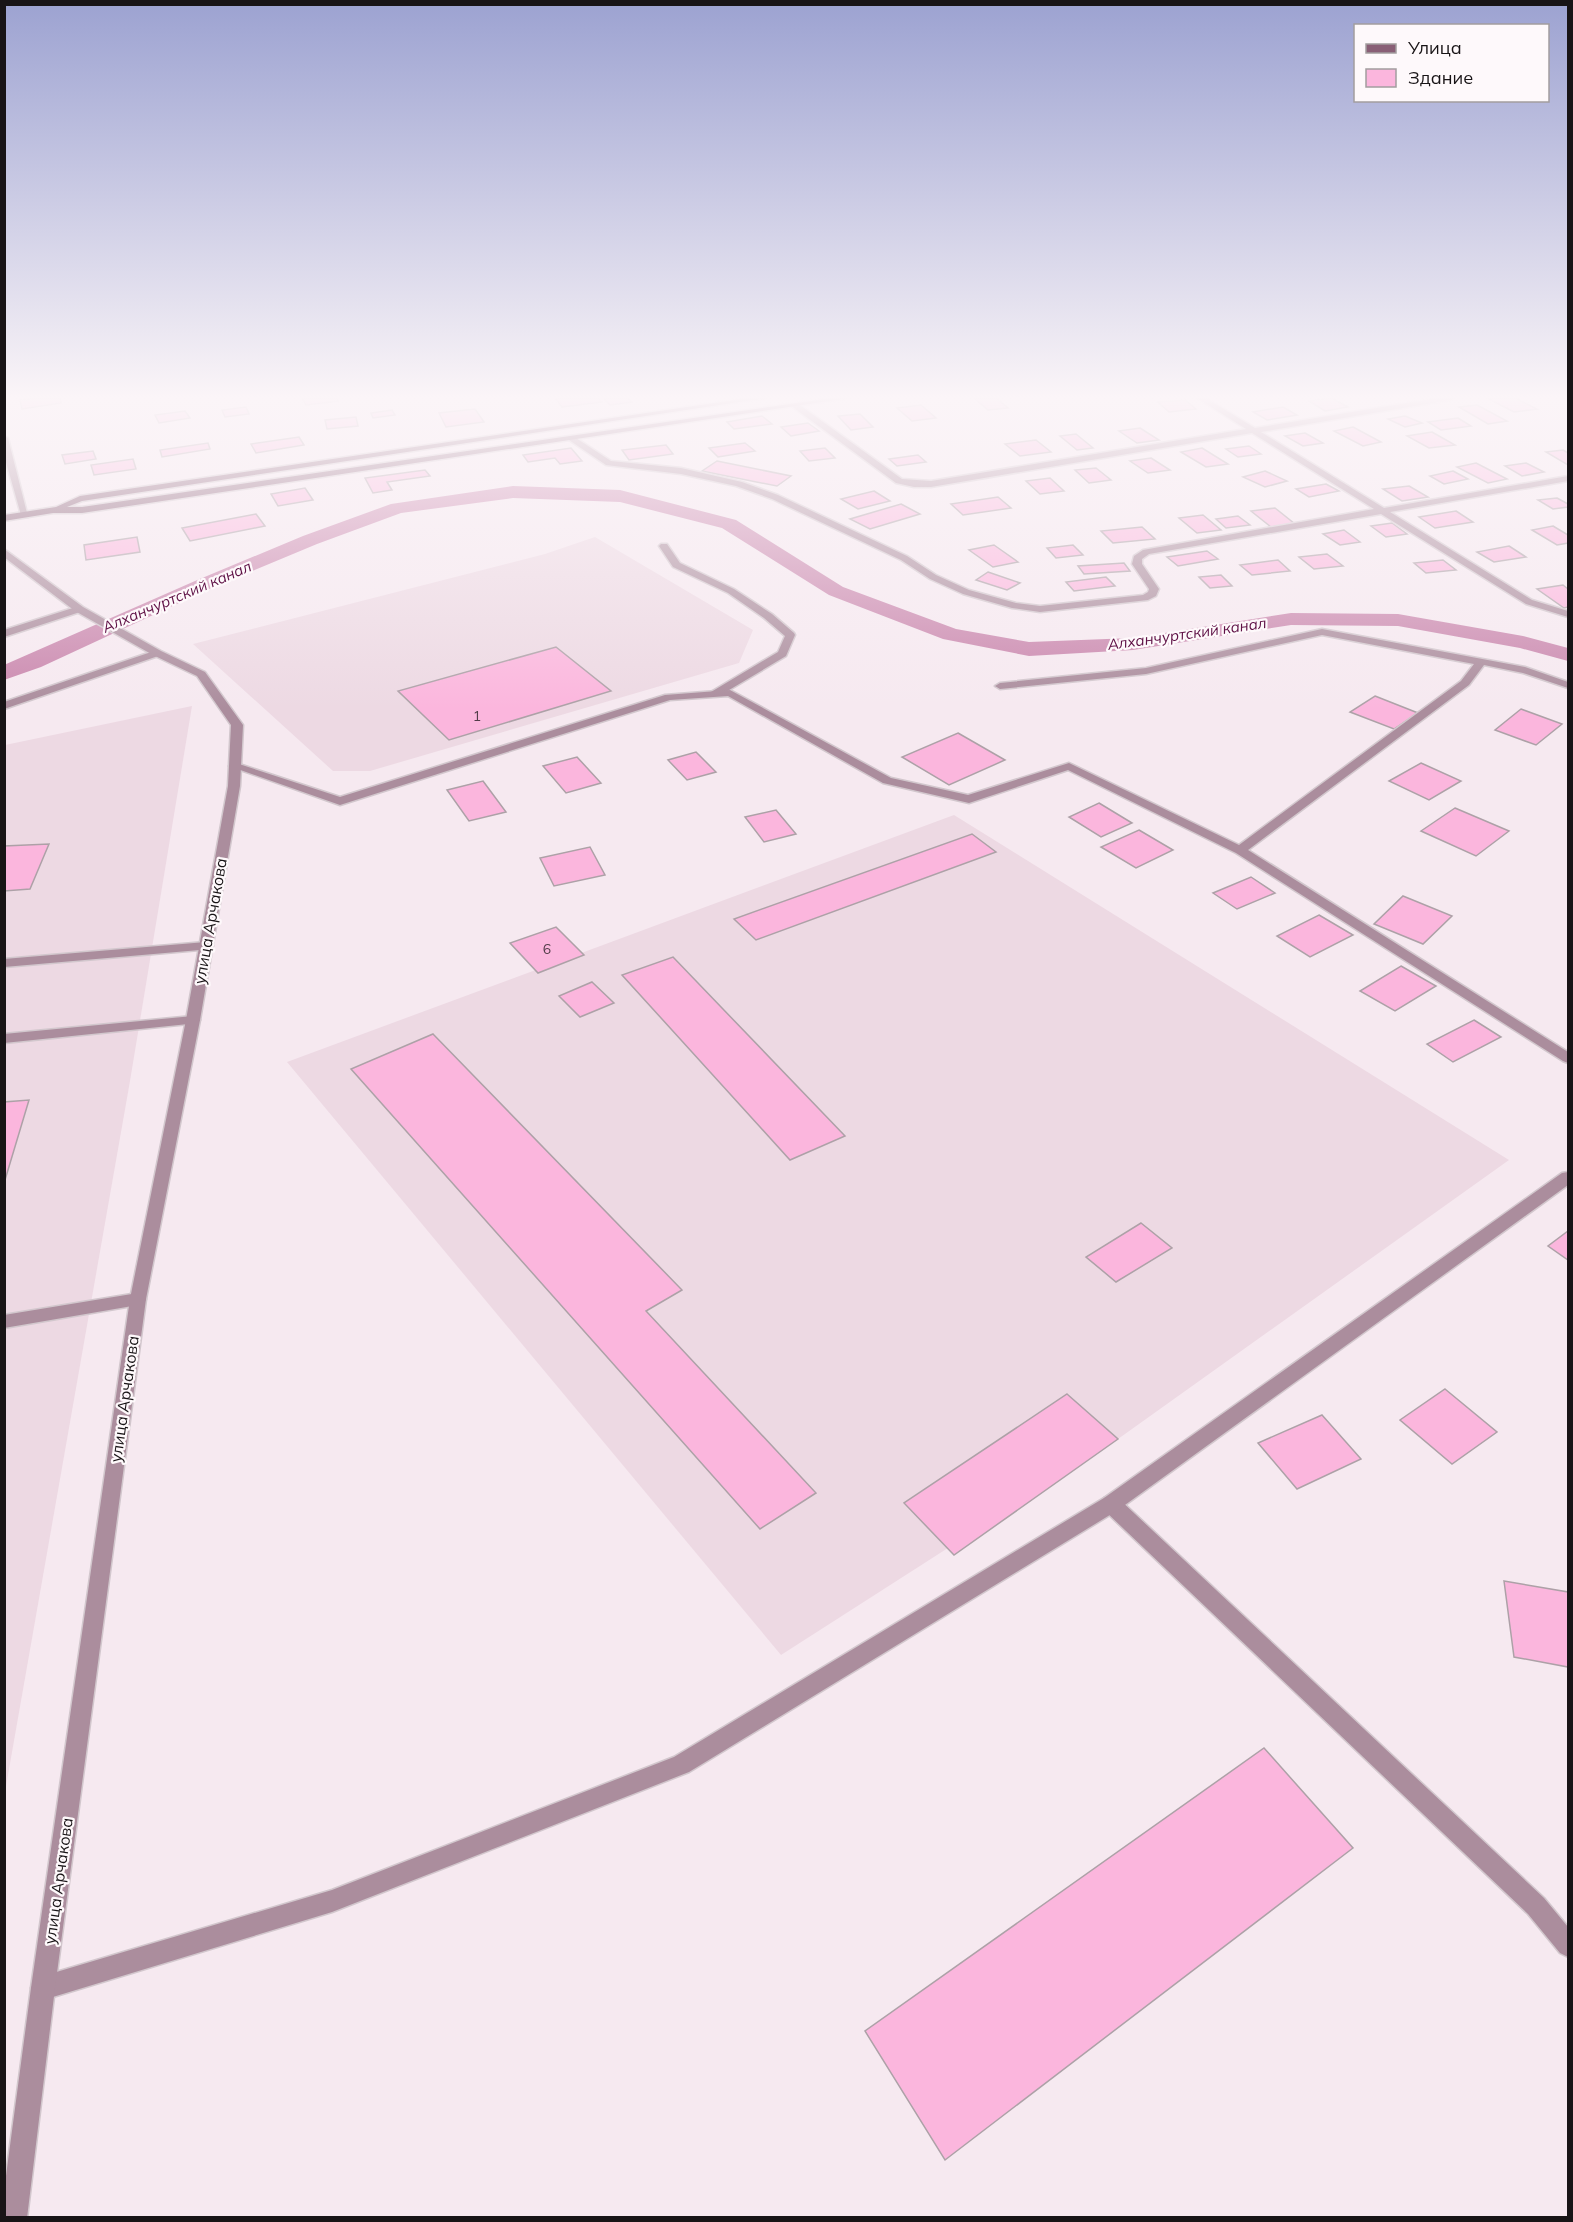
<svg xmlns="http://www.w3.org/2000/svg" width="1573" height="2222" font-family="Mulish,sans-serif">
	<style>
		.built { fill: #edd9e3 }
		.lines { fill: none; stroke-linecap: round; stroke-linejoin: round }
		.canal { fill: #ca88ae; fill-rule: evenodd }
		.building { fill: #fbb6dd; stroke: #ada1a7; stroke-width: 1.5 }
		.service-casing { stroke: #d2c7cd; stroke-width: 3 }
		.minor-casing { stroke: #d2c7cd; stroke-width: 3 }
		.tertiary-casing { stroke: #d2c7cd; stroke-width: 3 }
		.secondary-casing { stroke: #d2c7cd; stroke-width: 3 }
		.service { fill: #ab8d9d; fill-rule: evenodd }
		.minor { fill: #ab8d9d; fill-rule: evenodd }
		.tertiary { fill: #ab8d9d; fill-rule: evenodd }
		.secondary { fill: #895f76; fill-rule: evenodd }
		.labels { text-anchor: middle; stroke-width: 4.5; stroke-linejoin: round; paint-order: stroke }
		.number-label { font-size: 14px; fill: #513c48 }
		.far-water-label { font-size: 15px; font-style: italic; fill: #5e1045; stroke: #fef9fb }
		.street-label { font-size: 16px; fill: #181416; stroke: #fef9fb }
	</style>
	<rect width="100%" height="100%" fill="#f6e9f0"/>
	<g class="built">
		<polygon points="595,537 753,630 739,663 370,771 333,771 193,644 545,554"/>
		<polygon points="192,706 130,1081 5,1792 5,745"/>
		<polygon points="954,815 1509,1160 1118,1439 781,1655 287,1062"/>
	</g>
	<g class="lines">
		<polygon class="canal" points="513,486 620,490 736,520 843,587 956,629 1029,642 1133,638 1291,613 1398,614 1523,636 1568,648 1568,661 1520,648 1398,626 1291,625 1133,650 1029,656 943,639 829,595 722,528 620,502 513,498 401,513 317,544 209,589 41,667 4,680 4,665 195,581 303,536 391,504"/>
	</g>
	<g class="building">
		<polygon points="40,398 60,398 61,403 22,409 20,400"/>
		<polygon points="302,398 337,398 338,401 306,405"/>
		<polygon points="555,398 598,398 602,402 562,407"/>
		<polygon points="603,398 627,398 632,402 610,405"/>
		<polygon points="974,398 996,398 1008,408 988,410"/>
		<polygon points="1331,398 1348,407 1325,411 1309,401"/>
		<polygon points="1487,398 1515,398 1537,409 1514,412"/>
		<polygon points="1185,400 1196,409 1169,412 1158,402"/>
		<polygon points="921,405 936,418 912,421 897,408"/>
		<polygon points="1477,405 1507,421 1488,424 1459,407"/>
		<polygon points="246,407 249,414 225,417 222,410"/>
		<polygon points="1283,407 1297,415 1267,420 1253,412"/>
		<polygon points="475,409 484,422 446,427 439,413"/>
		<polygon points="392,410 395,415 373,418 371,413"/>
		<polygon points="185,411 190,418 159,423 155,415"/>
		<polygon points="860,414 873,427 851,430 838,416"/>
		<polygon points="762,416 772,424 734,429 727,422"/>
		<polygon points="1405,416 1422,423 1405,427 1388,419"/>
		<polygon points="356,417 358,426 327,429 325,420"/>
		<polygon points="1458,418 1471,426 1441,430 1428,422"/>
		<polygon points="808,423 819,431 791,436 781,427"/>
		<polygon points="1353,427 1381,442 1363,446 1334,431"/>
		<polygon points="1140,428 1159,440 1137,443 1119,431"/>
		<polygon points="1432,432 1455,445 1429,448 1407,436"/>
		<polygon points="1305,433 1323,443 1303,446 1285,436"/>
		<polygon points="1076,434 1093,448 1077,450 1060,436"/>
		<polygon points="299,437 304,445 256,453 251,444"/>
		<polygon points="1036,440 1051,452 1020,456 1005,444"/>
		<polygon points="208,443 210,449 162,457 160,450"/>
		<polygon points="745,443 755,451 718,457 709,448"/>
		<polygon points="666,445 673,454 629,460 622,450"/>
		<polygon points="1249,446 1261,454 1238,457 1226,449"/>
		<polygon points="571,448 582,461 560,464 555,458 528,462 523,455"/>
		<polygon points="825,448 835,458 809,461 800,451"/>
		<polygon points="1202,448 1228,464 1206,467 1181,452"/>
		<polygon points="1563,450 1568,453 1568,465 1546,452"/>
		<polygon points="93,451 96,459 65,464 62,455"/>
		<polygon points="918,455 926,462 897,466 889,459"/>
		<polygon points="1151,458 1170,470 1148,473 1130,461"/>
		<polygon points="133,459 136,469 94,475 91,465"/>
		<polygon points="717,461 791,476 777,486 702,471"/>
		<polygon points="1476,463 1507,479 1488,483 1457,467"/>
		<polygon points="1526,463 1544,472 1522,476 1505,466"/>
		<polygon points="1096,468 1111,480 1089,483 1075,470"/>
		<polygon points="425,470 430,476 387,482 392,490 373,493 365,478"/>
		<polygon points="1265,471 1287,481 1265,487 1243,477"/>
		<polygon points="1453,471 1468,479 1444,484 1430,476"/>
		<polygon points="1050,478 1064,491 1040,494 1026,481"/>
		<polygon points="1326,484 1339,491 1309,497 1296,489"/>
		<polygon points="1409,486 1428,497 1402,501 1383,489"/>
		<polygon points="305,488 313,500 278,506 271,494"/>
		<polygon points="874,491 890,501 858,509 841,499"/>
		<polygon points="998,497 1011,508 963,515 951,504"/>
		<polygon points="1557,498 1568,504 1568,507 1553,509 1538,500"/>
		<polygon points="901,504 920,514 870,529 850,519"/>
		<polygon points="1275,508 1295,524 1271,527 1251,511"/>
		<polygon points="1456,511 1473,522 1435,528 1419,517"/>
		<polygon points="256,514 265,526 190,541 182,528"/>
		<polygon points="1203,515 1221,530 1197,533 1179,518"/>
		<polygon points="1238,516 1250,525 1226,528 1216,519"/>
		<polygon points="1392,523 1407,534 1386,537 1371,526"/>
		<polygon points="1553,526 1568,535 1568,543 1557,545 1532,530"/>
		<polygon points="1142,527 1155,539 1113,543 1101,531"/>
		<polygon points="1344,530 1360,542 1340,545 1323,534"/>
		<polygon points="137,537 140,552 86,560 84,545"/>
		<polygon points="994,545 1018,562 993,567 969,550"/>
		<polygon points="1073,545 1083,555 1056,558 1047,548"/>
		<polygon points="1509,546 1526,557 1494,562 1477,552"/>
		<polygon points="1207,551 1218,559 1178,566 1167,557"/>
		<polygon points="1327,554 1343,566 1314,569 1299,557"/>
		<polygon points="1278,560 1290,571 1252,575 1240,565"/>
		<polygon points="1443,560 1456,570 1426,573 1414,563"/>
		<polygon points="1124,563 1130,571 1084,574 1078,566"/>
		<polygon points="988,572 1020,583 1007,590 976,580"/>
		<polygon points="1221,575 1232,586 1210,588 1199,577"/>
		<polygon points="1106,577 1115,586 1074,591 1066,582"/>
		<polygon points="1563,585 1568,589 1568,607 1564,608 1537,589"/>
		<polygon points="556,647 611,691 449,740 398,691"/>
		<polygon points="1375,696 1418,713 1394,729 1350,712"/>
		<polygon points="1521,709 1562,724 1536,745 1495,730"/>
		<polygon points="958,733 1005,760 949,785 902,757"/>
		<polygon points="696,752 716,772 687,780 668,760"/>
		<polygon points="577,757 601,783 566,793 543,766"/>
		<polygon points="1421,763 1461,781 1429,800 1389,781"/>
		<polygon points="483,781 506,812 469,821 447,790"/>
		<polygon points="1099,803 1132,823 1101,837 1069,817"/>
		<polygon points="1455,808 1509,831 1476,856 1421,831"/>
		<polygon points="776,810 796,834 764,842 745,817"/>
		<polygon points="1139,830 1173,850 1136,868 1101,847"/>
		<polygon points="972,834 996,852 756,940 734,919"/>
		<polygon points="49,844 30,889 4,891 4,846"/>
		<polygon points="590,847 605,875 554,886 540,858"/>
		<polygon points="1251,877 1275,893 1237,909 1213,893"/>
		<polygon points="1403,896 1452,916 1423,944 1374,924"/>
		<polygon points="1319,915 1353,935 1310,957 1277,936"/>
		<polygon points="556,927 584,955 538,973 510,943"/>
		<polygon points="673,957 845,1136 790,1160 622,975"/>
		<polygon points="1401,966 1436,986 1395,1011 1360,991"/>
		<polygon points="592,982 614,1003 580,1017 559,996"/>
		<polygon points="1474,1020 1501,1037 1453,1062 1427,1044"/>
		<polygon points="433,1034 682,1290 646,1311 816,1493 760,1529 351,1069"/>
		<polygon points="29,1100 5,1180 4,1180 4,1102"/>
		<polygon points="1141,1223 1172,1248 1116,1282 1086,1257"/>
		<polygon points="1568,1231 1568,1260 1548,1246"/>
		<polygon points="1445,1389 1497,1432 1452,1464 1400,1420"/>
		<polygon points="1067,1394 1118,1439 954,1555 904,1503"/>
		<polygon points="1322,1415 1361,1459 1297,1489 1258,1443"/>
		<polygon points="1504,1581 1568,1592 1568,1667 1514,1657"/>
		<polygon points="1264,1748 1353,1848 945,2160 865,2031"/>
	</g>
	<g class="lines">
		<g class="service-casing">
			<g id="service">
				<polygon points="661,544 667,544 680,563 734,589 772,614 794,633 795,635 786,656 719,696 711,696 711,692 778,652 785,636 764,618 728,593 673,567 659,546"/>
				<polygon points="206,942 211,943 213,946 211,949 4,967 4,959"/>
				<polygon points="193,1016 200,1020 198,1023 4,1043 4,1034"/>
				<polygon points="138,1293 144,1294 146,1299 144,1304 4,1328 4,1315"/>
				<polygon points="1111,1496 1118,1498 1544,1898 1568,1927 1568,1957 1560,1953 1528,1914 1104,1510 1102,1504 1104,1498"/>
			</g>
		</g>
		<g class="minor-casing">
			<g id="minor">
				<polygon points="1197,398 1206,398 1255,428 1437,398 1454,398 1450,400 1261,432 1384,508 1568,476 1568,481 1390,512 1532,600 1568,611 1568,617 1526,604 1381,514 1149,554 1142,559 1142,564 1159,589 1156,596 1148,600 1040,612 1012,608 963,594 930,579 901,560 772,499 736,486 681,474 606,465 566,438 573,436 611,461 681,468 742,482 778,495 907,556 936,575 969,590 1016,603 1040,606 1143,595 1148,592 1149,589 1132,564 1134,556 1143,550 1374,509 1252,433 931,487 914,487 896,483 790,405 797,403 902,479 931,481 1246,429"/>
				<polygon points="4,436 8,438 28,517 21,515 4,455"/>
				<polygon points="79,606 84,609 83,611 4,637 4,630"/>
				<polygon points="1322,629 1525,667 1568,682 1568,688 1523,673 1484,665 1469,685 1248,850 1568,1052 1568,1063 1563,1061 1236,853 1068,770 969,803 883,783 728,696 670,700 340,805 229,766 231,764 239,764 340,797 665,695 730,690 891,778 968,795 1069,763 1239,845 1461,681 1474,664 1322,635 1146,674 1000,689 995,686 1000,683 1146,668"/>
				<polygon points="157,650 162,653 161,655 4,709 4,702"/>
				<polygon points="1568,1172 1568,1185 1118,1510 689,1772 332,1912 43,2000 35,1996 31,1988 35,1980 43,1976 332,1890 674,1757 1104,1498 1562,1173"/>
			</g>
		</g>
		<g class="tertiary-casing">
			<polygon id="tertiary" points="4,549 83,607 161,651 205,672 243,725 240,786 200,1020 146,1299 55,1988 27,2218 4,2218 4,2191 31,1988 130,1299 186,1020 228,786 231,725 197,676 153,655 75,611 4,557"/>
		</g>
		<g class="secondary-casing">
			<polygon id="secondary" points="748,398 766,398 82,501 67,507 82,507 831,398 849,398 82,513 53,513 4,521 4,515 56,507 80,496"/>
		</g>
		<use href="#service" class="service"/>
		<use href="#minor" class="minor"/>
		<use href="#tertiary" class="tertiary"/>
		<use href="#secondary" class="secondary"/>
	</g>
	<linearGradient id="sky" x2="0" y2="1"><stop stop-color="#9ca2d1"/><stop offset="0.56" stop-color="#fbf5f8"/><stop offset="1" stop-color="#fbf5f8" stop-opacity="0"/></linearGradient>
	<rect width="1573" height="709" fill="url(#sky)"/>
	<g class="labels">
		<g class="number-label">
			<text x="477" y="721">1</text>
			<text x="547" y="954">6</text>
		</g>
		<g class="far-water-label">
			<text transform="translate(177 597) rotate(-23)" y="5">Алханчуртский канал</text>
			<text transform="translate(1187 634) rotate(-8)" y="5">Алханчуртский канал</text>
		</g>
		<g class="street-label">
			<text transform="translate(210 921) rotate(-80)" y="6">улица Арчакова</text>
			<text transform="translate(124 1399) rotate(-82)" y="6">улица Арчакова</text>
			<text transform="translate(58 1881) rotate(-82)" y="6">улица Арчакова</text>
		</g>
	</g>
	<rect width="1573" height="2222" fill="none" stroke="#181416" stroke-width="12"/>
	<rect x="1354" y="24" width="195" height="78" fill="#fef9fb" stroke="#a29d9f" stroke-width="1.5"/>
	<rect x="1366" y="44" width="30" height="9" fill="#895f76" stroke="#a29d9f" stroke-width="1.5"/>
	<text x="1408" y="54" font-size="18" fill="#181416">Улица</text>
	<rect x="1366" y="69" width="30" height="18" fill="#fbb6dd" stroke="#a29d9f" stroke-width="1.5"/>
	<text x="1408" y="84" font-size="18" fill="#181416">Здание</text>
</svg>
